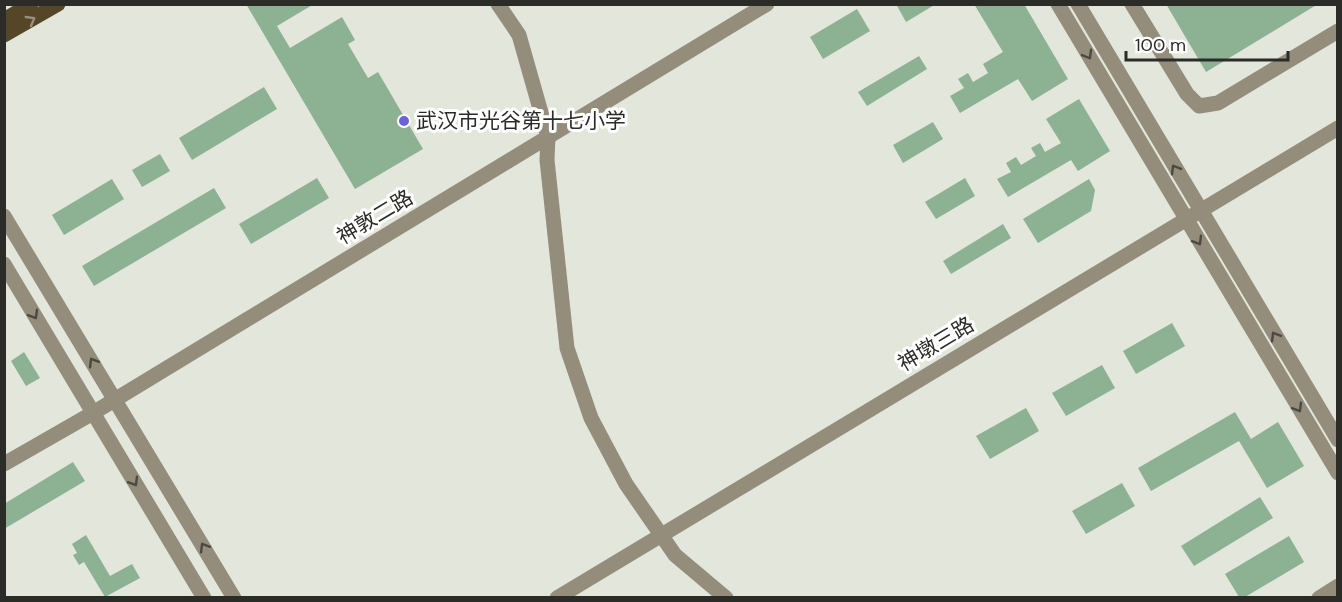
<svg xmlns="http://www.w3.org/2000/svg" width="1342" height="602" font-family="'DM Sans','Noto Sans SC',sans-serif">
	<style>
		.building { fill: #8db193 }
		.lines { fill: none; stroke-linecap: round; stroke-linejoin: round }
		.minor { stroke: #958d7c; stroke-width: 15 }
		.major { stroke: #554628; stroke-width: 15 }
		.oneway { stroke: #99907e }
		.oneway2 { stroke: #4b4941 }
		.poi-dot { fill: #6c61da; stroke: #fff; stroke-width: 2 }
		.labels { text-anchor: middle; stroke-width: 6; stroke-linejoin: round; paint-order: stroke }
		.poi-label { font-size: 21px; fill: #2b2c28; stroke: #fff; text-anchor: start }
		.street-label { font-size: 21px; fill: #2b2c28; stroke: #fff }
	</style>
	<rect width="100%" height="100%" fill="#e3e6db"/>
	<g class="building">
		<polygon points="246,4 314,4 277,26 290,48 342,17 355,40 348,44 368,78 378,72 423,149 355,189"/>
		<polygon points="896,4 936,4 906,22"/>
		<polygon points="974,4 1024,4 1068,79 1032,101 1018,79 960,113 950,96 964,88 958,79 968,73 973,82 988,73 983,64 1003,52"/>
		<polygon points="1166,4 1318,4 1206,72"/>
		<polygon points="857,9 870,31 823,59 810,37"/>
		<polygon points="919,56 927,69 867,106 858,92"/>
		<polygon points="264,87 277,109 192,160 179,138"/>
		<polygon points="1079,99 1110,151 1078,171 1071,160 1008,197 997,179 1011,172 1006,163 1016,157 1021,165 1036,156 1031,148 1040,143 1045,152 1061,143 1046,119"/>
		<polygon points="933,122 943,139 903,163 893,145"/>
		<polygon points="160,154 170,171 142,187 132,170"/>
		<polygon points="317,178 329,198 251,244 239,224"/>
		<polygon points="965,178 975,196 936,219 925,202"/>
		<polygon points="112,179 124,199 64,235 52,215"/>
		<polygon points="1089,179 1095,190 1091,211 1038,243 1023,219"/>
		<polygon points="214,188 226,208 94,286 82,266"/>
		<polygon points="1003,224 1011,238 951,274 943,261"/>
		<polygon points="1172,323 1185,346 1136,374 1123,351"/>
		<polygon points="24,352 40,378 26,386 11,361"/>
		<polygon points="1102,365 1115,388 1066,416 1052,393"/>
		<polygon points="1026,408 1039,431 990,459 976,436"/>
		<polygon points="1235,412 1251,439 1278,422 1304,466 1267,488 1239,441 1151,491 1138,468"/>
		<polygon points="73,462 85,481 4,529 4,504"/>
		<polygon points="1122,483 1135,506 1086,534 1072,511"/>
		<polygon points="1260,497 1273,518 1194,566 1181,546"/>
		<polygon points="86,535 110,576 132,564 140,578 105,597 84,562 79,565 73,555 77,553 72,544"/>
		<polygon points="1289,536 1304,562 1245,597 1239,597 1225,574"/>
	</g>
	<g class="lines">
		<g class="minor">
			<polyline points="498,4 519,35 548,137 547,160 567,348 591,418 626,484 675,555 726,598"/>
			<polyline points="1058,4 1338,473"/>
			<polyline points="1078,4 1338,440"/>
			<polyline points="1132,4 1187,94 1199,106 1218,103 1338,31"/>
			<polyline points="4,216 234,598"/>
			<polyline points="4,264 204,598"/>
			<polyline points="4,464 93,413 767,4"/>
			<polyline points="557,598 1338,128"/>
			<polyline points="1319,598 1338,586"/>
		</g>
		<g class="major">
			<polyline points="4,20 31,4"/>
			<polyline points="4,35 58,4"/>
		</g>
	</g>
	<defs><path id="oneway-chevron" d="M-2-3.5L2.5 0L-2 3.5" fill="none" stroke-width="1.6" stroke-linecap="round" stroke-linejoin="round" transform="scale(1.5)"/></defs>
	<use class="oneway" href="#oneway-chevron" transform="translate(31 20) rotate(-30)"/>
	<g class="oneway2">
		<use href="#oneway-chevron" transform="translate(1088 55) rotate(60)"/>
		<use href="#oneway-chevron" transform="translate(1175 169) rotate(-120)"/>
		<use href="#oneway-chevron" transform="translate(1198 241) rotate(59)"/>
		<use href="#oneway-chevron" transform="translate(34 315) rotate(59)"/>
		<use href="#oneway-chevron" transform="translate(1275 336) rotate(-121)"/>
		<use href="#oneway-chevron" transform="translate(93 362) rotate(-121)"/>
		<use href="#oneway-chevron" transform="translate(1298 408) rotate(59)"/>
		<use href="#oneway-chevron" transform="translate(134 482) rotate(59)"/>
		<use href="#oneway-chevron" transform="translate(204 547) rotate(-121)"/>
	</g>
	<circle class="poi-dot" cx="404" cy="121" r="6"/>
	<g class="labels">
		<g class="poi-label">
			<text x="416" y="128">武汉市光谷第十七小学</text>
		</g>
		<g class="street-label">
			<text transform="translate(375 217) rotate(-31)" y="7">神敦二路</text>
			<text transform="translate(936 344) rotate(-31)" y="7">神墩三路</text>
		</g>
	</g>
	<rect width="1342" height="602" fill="none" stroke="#2b2c28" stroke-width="12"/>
	<path d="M1126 51v9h162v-9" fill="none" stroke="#2b2c28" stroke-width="3"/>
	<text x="1135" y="51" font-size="18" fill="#2b2c28" stroke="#ffffff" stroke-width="4.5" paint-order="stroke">100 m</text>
</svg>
